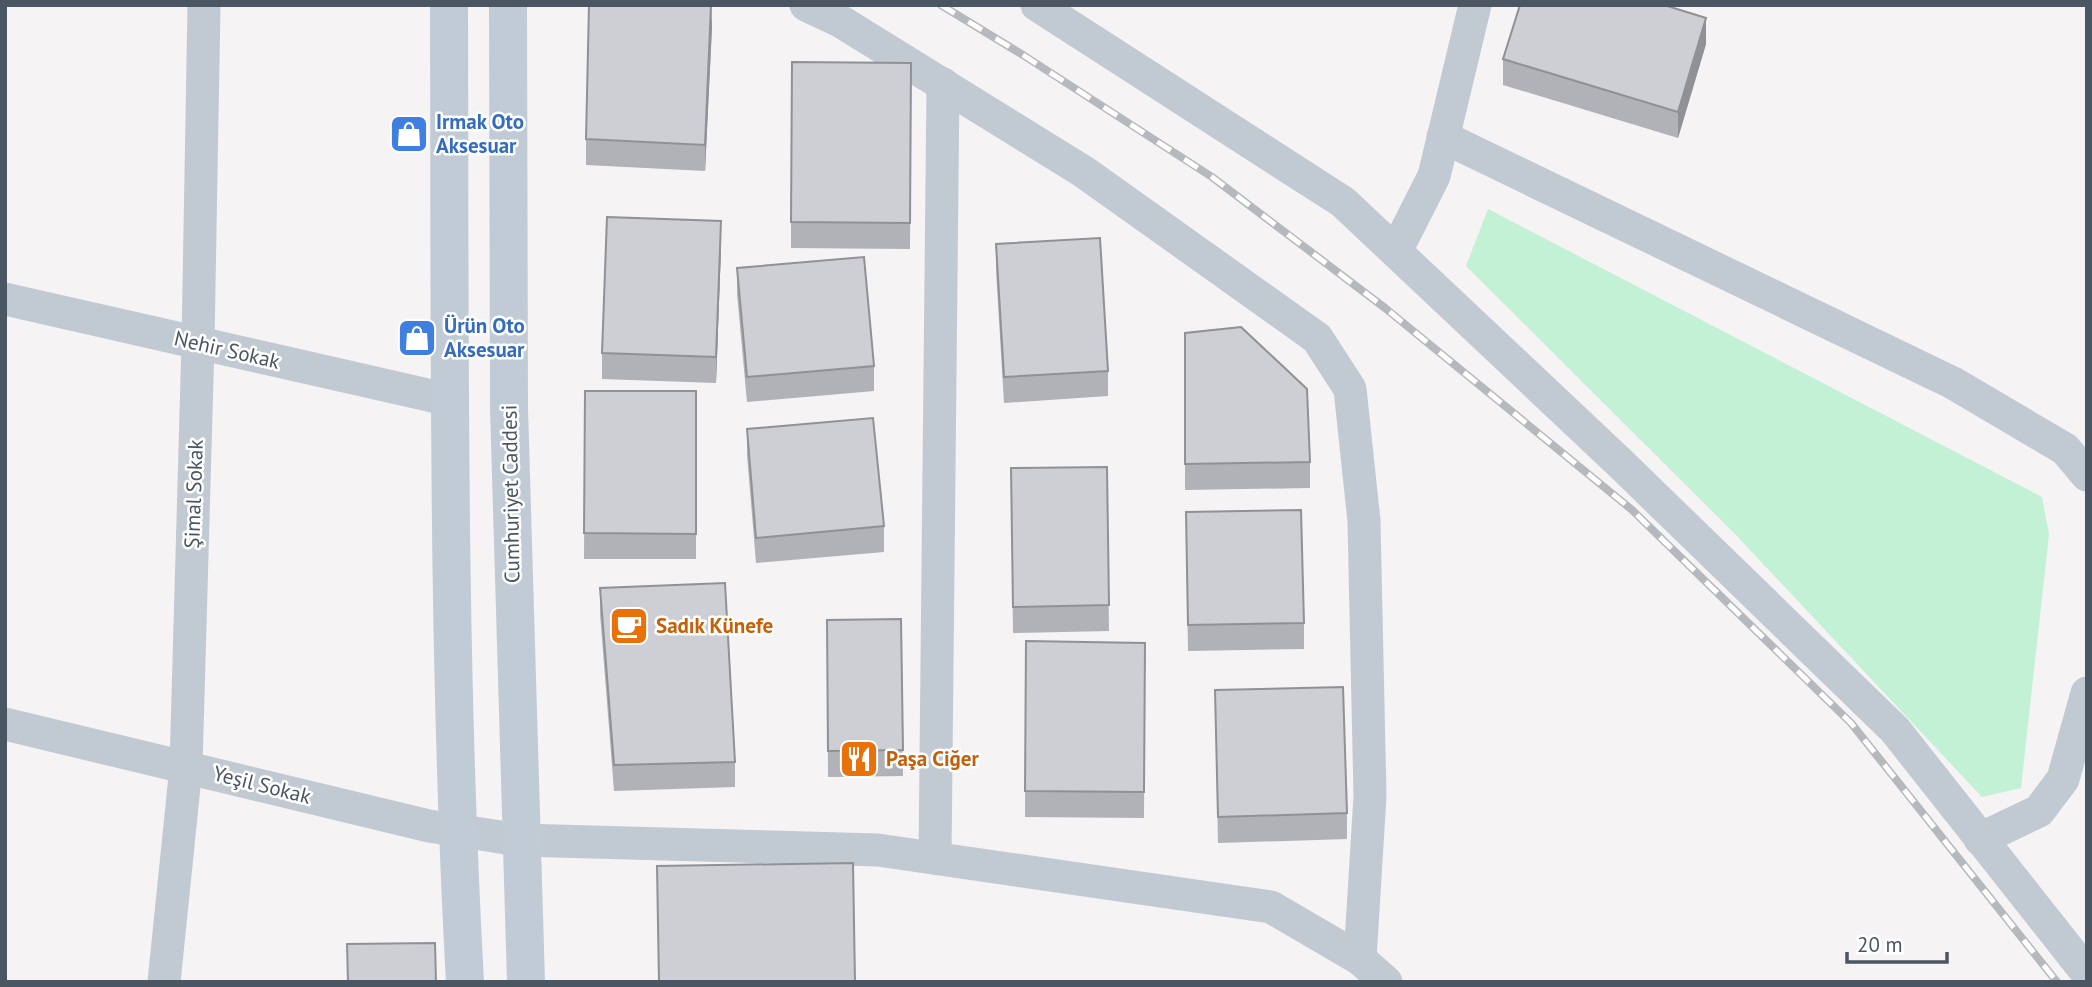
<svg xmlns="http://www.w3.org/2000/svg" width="2092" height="987" font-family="'PT Sans',sans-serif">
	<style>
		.green { fill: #c3f1d5 }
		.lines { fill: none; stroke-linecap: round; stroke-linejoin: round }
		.street { stroke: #c1cad2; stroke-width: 33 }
		.secondary { stroke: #c1cbd6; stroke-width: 38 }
		.rail-casing { stroke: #b5b8bd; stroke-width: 8 }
		.rail { stroke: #fff; stroke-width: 5; stroke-dasharray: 16; stroke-linecap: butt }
		.wall { fill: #b0b2b7 }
		.shaded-wall { fill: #909195 }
		.building { fill: #cdcfd5; stroke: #909195; stroke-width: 2 }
		.labels { text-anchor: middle; stroke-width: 5; stroke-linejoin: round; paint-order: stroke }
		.shop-label { font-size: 21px; font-weight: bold; fill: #366cbe; stroke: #fff; text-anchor: start }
		.street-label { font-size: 21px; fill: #4a5661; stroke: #fff }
		.food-label { font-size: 21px; font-weight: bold; fill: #c56008; stroke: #fff; text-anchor: start }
	</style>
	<rect width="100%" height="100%" fill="#f5f3f3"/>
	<polygon class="green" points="1488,209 2042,497 2049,534 2021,788 1982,797 1735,534 1466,266"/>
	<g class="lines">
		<g class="street">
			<polyline points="806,5 840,21 1084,172 1317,338 1350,389 1364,521 1370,796 1360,959"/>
			<polyline points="1037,5 1343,202 1620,463 1895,730 2087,973"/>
			<polyline points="1443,137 1953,383 2065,449 2087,475"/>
			<polyline points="1396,251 1434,176 1475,5"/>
			<polyline points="5,299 450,400"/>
			<polyline points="5,724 429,826 520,840 878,850 1271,907 1360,959 1386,982"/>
			<polyline points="1980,839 2039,811 2063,779 2087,693"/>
			<polyline points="935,858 943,84"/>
			<polyline points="164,982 186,767 198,343 204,5"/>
		</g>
		<g class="secondary">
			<path d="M 449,5 C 450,331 447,657 465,982"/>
			<polyline points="508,5 509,408 526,982"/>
		</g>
		<g class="rail-casing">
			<polyline id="rail" points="941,5 1023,55 1212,177 1385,308 1631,509 1851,723 2057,982"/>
		</g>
		<use href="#rail" class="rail"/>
	</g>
	<g class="wall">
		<polygon points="712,27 705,171 586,165 586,139"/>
		<polygon points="1706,44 1678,138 1503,85 1503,59"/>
		<polygon points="911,63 910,249 791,248 791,222"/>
		<polygon points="996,244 1108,371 1108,396 1004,403 996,270"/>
		<polygon points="721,247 716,383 602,379 602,353"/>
		<polygon points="737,268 874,366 874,391 747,402 737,294"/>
		<polygon points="1185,333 1310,462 1310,488 1185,490"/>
		<polygon points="585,391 696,391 696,559 584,559"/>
		<polygon points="747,429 884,526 884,552 756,563 747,455"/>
		<polygon points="1107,467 1109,631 1013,633 1011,494"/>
		<polygon points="1186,538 1304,623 1304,649 1188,651"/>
		<polygon points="600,588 735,762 735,787 614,791 600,614"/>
		<polygon points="901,619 903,776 828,777 827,620"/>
		<polygon points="1026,641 1145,643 1144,818 1025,817"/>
		<polygon points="1215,690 1347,813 1347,839 1218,843"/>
	</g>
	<g class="shaded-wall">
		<polygon points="712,5 712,27 705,171 705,145"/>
		<polygon points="1706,18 1706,44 1678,138 1678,112"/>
		<polygon points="721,221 721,247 716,383 716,357"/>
	</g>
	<g class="building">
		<polygon points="589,5 711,5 705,145 586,139"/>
		<polygon points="1520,5 1664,5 1706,18 1678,112 1503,59"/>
		<polygon points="792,62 911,63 910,223 791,222"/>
		<polygon points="607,217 721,221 716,357 602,353"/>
		<polygon points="1100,238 1108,371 1004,377 996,244"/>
		<polygon points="864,257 874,366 747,377 737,268"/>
		<polygon points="1241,327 1307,389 1310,462 1185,464 1185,333"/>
		<polygon points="585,391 696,391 696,534 584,533"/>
		<polygon points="873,418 884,526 756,538 747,429"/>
		<polygon points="1107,467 1109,605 1013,607 1011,468"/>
		<polygon points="1301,510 1304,623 1188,625 1186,512"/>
		<polygon points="725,583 735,762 614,765 600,588"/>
		<polygon points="901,619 903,750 828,751 827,620"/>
		<polygon points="1026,641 1145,643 1144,792 1025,791"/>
		<polygon points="1343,687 1347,813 1218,817 1215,690"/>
		<polygon points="853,863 855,982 659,982 657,866"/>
		<polygon points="435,943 436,982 348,982 347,944"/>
	</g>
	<defs>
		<g id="shop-square" transform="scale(2.0125)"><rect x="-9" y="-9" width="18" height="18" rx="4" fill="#3f7fe0" stroke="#fff"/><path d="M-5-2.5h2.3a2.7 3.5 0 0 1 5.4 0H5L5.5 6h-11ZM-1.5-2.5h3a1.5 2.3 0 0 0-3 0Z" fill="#fff"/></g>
		<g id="cafe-square" transform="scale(2.0125)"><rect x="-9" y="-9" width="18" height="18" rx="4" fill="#e8710a" stroke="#fff"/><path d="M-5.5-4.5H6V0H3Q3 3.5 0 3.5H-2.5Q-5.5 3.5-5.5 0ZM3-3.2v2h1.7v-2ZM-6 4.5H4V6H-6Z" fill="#fff"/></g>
		<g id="restaurant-square" transform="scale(2.0125)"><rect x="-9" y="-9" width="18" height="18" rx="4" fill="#e8710a" stroke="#fff"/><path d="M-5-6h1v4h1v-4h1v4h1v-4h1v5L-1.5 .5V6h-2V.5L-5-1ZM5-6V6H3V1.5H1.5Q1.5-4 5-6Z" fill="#fff"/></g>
	</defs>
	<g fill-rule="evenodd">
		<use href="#shop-square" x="409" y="134"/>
		<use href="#shop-square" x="417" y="338"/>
		<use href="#cafe-square" x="629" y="626"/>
		<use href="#restaurant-square" x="859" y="759"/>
	</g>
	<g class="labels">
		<g class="shop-label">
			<text x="436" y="129">Irmak Oto<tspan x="436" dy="24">Aksesuar</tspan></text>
			<text x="444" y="333">Ürün Oto<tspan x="444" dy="24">Aksesuar</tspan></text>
		</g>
		<g class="street-label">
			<text transform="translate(227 350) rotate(13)" y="7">Nehir Sokak</text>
			<text transform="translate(194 494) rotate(-88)" y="7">Şimal Sokak</text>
			<text transform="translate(511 494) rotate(-91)" y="7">Cumhuriyet Caddesi</text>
			<text transform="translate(262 785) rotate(14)" y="7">Yeşil Sokak</text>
		</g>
		<g class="food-label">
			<text x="656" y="633">Sadık Künefe</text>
			<text x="886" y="766">Paşa Ciğer</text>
		</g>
	</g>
	<rect width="2092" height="987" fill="none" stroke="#4a5661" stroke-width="14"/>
	<path d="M1847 952v10h100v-10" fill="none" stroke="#4a5661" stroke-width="3.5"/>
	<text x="1857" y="952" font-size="21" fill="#4a5661" stroke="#ffffff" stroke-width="5" paint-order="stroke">20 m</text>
</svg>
